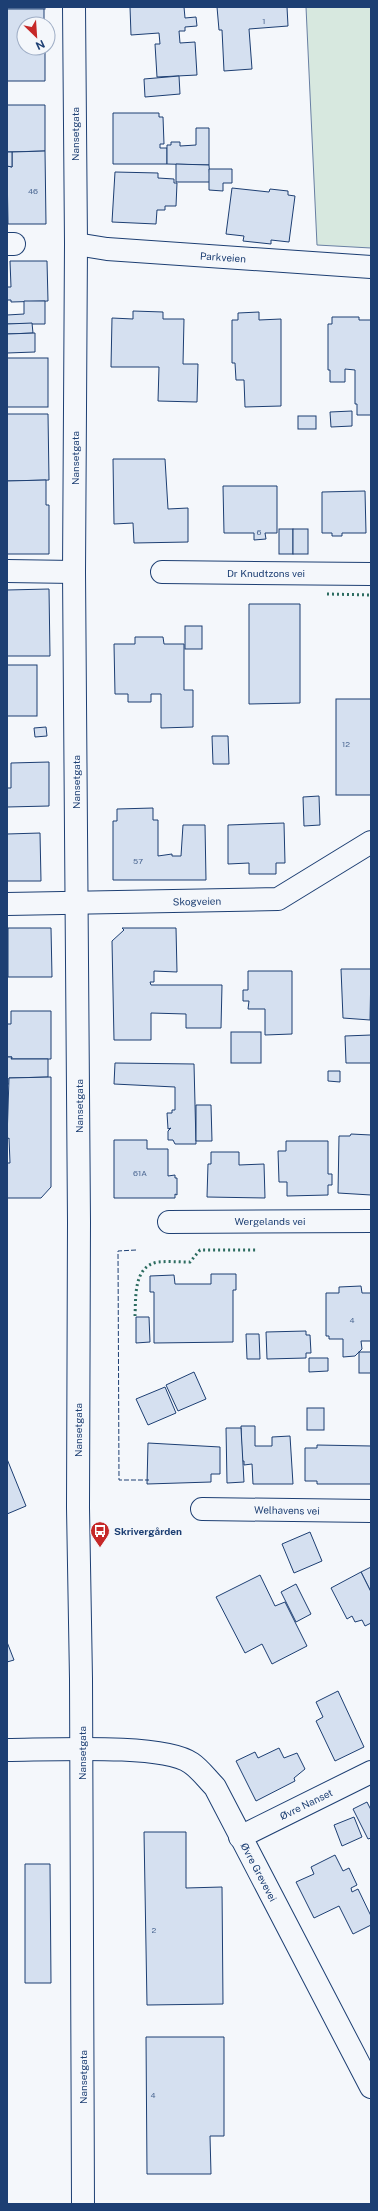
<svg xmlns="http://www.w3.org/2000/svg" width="378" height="2211" font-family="'Public Sans',sans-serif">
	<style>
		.green { fill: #d7e8df; stroke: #687fa3 }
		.building { fill: #d5e0f0; stroke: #1d3f73 }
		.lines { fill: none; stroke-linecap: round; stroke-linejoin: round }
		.minor-casing { stroke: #1d3f73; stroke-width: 24 }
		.major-casing { stroke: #1d3f73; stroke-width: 24 }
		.minor { stroke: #f4f7fb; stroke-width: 22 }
		.major { stroke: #f4f7fb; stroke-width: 22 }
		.hedge { stroke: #2c6c60; stroke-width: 3; stroke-dasharray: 2 3; stroke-linecap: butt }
		.fence { stroke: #1d3f73; stroke-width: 1; stroke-dasharray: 5 2; stroke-linecap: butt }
		.labels { text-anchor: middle; stroke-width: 3; stroke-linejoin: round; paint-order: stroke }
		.number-label { font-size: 8px; fill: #4b6792 }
		.street-label { font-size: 10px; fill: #1d3f73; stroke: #f4f7fb }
		.poi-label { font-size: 10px; font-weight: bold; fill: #1d3f73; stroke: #f4f7fb; text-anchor: start }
	</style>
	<rect width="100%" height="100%" fill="#f4f7fb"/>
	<polygon class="green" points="306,7 371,7 371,248 317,245"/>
	<g class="building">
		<rect x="7" y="7" width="38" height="2"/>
		<polygon points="130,7 184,7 185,18 196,17 197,26 185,27 185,31 179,31 180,43 195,42 197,75 157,77 155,44 160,44 159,33 131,35"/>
		<polygon points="217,7 287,7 288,26 249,29 252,69 224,71 222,30 219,30"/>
		<polygon points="7,9 44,9 44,24 24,24 24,48 45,48 45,81 7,81"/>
		<polygon points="179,76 180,94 145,97 144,79"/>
		<polygon points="7,105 45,105 45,151 7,152"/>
		<polygon points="113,113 159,113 159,117 163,117 164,144 160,144 160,148 167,148 167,164 113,164"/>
		<polygon points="196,128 209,128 209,165 167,164 167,145 171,145 171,142 180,142 180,146 196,145"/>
		<polygon points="45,151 46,224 8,224 7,166 12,167 12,152"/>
		<polygon points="7,152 12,152 12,167 7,166 7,176"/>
		<polygon points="176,164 209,165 210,182 176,182"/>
		<polygon points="209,169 232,169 232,183 223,183 223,191 209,190"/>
		<polygon points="115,172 158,173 158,178 174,179 174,183 177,183 176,206 165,206 165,210 157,210 156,224 112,222"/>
		<polygon points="232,188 269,192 270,189 288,191 288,195 295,196 289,242 271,240 271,244 243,241 244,236 226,234"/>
		<polygon points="10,261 47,261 48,301 11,302 11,300 7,300 7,287 11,287"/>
		<polygon points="24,301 45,301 45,324 7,324 7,315 24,314"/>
		<polygon points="133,311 163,312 163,319 184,319 183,364 198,364 197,402 158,401 159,367 111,367 112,318 133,319"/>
		<polygon points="259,312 259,320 281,319 281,406 245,407 244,380 236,380 235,363 232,363 232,320 238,320 238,313"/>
		<polygon points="7,317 7,324 32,323 33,333 7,334"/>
		<polygon points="332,317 359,317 359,320 371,320 371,415 357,415 357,404 355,404 355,370 345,369 345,382 330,382 330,370 328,370 328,324 332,324"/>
		<polygon points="35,333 35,352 7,353 7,334"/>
		<rect x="7" y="358" width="41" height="49"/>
		<polygon points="352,411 352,426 331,427 330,412"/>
		<polygon points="7,414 48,414 49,480 7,481"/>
		<rect x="298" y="416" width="18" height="13"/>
		<polygon points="113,459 165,459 168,509 188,508 188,542 134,543 133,523 114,524"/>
		<polygon points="46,480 46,505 49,505 49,554 7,554 7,481"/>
		<polygon points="223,486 277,486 277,533 265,533 266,539 254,540 254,533 224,533"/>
		<polygon points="365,491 366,533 342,533 342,536 332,536 332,533 322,533 322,492"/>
		<rect x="279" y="529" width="14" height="25"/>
		<rect x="293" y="529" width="15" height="25"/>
		<polygon points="49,589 50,656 7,656 7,590"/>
		<polygon points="249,604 300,604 300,703 249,704"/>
		<rect x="185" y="626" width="17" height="23"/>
		<polygon points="135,637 163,637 164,644 184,644 184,690 193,690 193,727 161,728 161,694 151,694 151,702 128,702 128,694 115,694 114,644 135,644"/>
		<rect x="7" y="665" width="30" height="51"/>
		<rect x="336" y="699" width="35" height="96"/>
		<polygon points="46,727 47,736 35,737 34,728"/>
		<polygon points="212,736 228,736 229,764 213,764"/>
		<polygon points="49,762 49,806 7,807 7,788 11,788 11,763"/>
		<polygon points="319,796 320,825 304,826 303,797"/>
		<polygon points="153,808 153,820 158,820 158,856 172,854 172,856 181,856 183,825 205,825 206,880 113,880 113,821 117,821 117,809"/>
		<polygon points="284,823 285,863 276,863 276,874 249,874 249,863 228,864 228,825"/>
		<polygon points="40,833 41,881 7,881 7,834"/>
		<polygon points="8,928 51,928 52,977 8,977"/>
		<polygon points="122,928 176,928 177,972 154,971 154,982 150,982 151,985 222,985 221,1028 186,1028 186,1014 151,1013 151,1040 114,1040 112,941 124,930"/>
		<polygon points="341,969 371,969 370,1020 343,1018"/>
		<polygon points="248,971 292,971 292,1034 265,1035 265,1009 248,1009 249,1001 243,1001 243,990 248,990"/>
		<polygon points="11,1011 51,1011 51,1059 11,1059 12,1057 7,1057 7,1024 11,1024"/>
		<rect x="231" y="1032" width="30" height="31"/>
		<polygon points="371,1035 371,1063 346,1063 345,1036"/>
		<polygon points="7,1057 12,1057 11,1059 48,1059 48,1077 9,1078 9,1084 7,1084"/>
		<polygon points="115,1063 194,1064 196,1144 175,1144 173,1140 168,1140 168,1131 171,1128 168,1129 167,1113 172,1113 172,1110 175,1110 175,1087 114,1084"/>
		<polygon points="328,1071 340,1071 340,1082 328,1081"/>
		<polygon points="51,1077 51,1187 41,1198 7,1198 7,1163 10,1163 9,1138 7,1139 9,1078"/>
		<polygon points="196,1105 211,1105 212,1141 196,1141"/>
		<polygon points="351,1134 371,1135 371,1195 338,1193 339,1136 350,1136"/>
		<polygon points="114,1140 147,1140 147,1149 168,1149 168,1176 175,1175 175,1178 177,1178 177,1195 175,1194 175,1198 114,1198"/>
		<polygon points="286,1141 328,1141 328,1174 332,1174 332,1185 328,1185 328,1195 287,1196 287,1182 279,1182 278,1151 286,1151"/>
		<polygon points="211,1152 239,1152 239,1165 264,1164 265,1198 207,1197 208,1164 211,1164"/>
		<polygon points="211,1274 236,1274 236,1290 233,1290 233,1342 154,1343 154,1292 150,1292 150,1276 174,1275 175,1284 211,1284"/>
		<polygon points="361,1286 362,1293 371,1293 371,1341 361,1341 362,1349 355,1356 343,1357 343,1339 329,1339 329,1336 326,1336 326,1293 339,1293 339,1287"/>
		<polygon points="136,1317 149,1317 150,1342 136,1343"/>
		<polygon points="306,1331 306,1335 310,1335 311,1353 306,1353 306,1358 267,1359 266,1332"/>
		<polygon points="246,1334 259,1334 260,1359 247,1359"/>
		<rect x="359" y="1352" width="12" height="21"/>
		<polygon points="309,1358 328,1358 328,1371 309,1372"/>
		<polygon points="194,1372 206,1399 178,1411 166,1385"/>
		<polygon points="165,1387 176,1413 148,1425 136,1399"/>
		<rect x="307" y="1408" width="17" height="22"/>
		<polygon points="241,1426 255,1426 255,1446 272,1446 272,1437 290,1436 293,1484 253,1484 252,1464 244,1465 244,1461 242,1461"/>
		<polygon points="226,1428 241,1428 244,1482 227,1483"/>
		<polygon points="148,1443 220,1447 220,1474 211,1474 211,1482 147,1484"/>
		<polygon points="317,1445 371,1446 371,1484 317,1484 317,1481 305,1481 305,1448 317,1448"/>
		<polygon points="7,1459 26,1506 7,1514"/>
		<polygon points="310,1532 322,1561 294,1573 282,1544"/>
		<polygon points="371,1567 371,1592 361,1572"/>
		<polygon points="361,1572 371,1592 371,1623 365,1626 362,1620 355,1622 352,1616 347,1619 331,1588"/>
		<polygon points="260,1575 275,1606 285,1602 307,1646 272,1664 262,1644 245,1653 216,1597"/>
		<polygon points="296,1584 311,1614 296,1622 281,1592"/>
		<polygon points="7,1642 14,1660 7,1662"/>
		<polygon points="338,1691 364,1747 335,1761 316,1721 323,1717 316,1702"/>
		<polygon points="279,1748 284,1758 297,1753 305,1769 294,1778 295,1781 256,1801 236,1761 255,1752 258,1758"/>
		<polygon points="367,1802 371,1810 371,1838 368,1839 353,1809"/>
		<polygon points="354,1817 362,1837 342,1846 334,1825"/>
		<polygon points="144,1832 186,1832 186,1888 222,1887 223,2004 147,2005"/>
		<polygon points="335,1855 343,1871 349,1868 357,1885 351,1888 352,1892 358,1889 371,1916 371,1925 353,1934 339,1906 314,1918 296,1882 314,1874 311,1867"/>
		<polygon points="25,1864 50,1864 51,1983 25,1983"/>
		<polygon points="146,2037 224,2037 224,2136 210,2136 211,2174 147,2174"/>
	</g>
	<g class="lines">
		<g class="minor-casing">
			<g id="minor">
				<polyline points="7,244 14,244"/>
				<polyline points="76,244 107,249 371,267"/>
				<polyline points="7,571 74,572"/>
				<polyline points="162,572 371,574"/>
				<polyline points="7,904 278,899 371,842"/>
				<polyline points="169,1222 371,1221"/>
				<polyline points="202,1509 371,1511"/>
				<path d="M 7,1750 C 46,1750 163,1743 191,1763 C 200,1769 207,1779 215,1787 L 371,2087"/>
				<polyline points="240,1837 371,1772"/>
			</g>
		</g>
		<g class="major-casing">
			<polyline id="major" points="74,7 76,244 74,572 79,1222 78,1508 81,1679 83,2204"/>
		</g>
		<use href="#minor" class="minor"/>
		<use href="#major" class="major"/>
		<g class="hedge">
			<polyline points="327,594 371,595"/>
			<path d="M 135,1316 C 136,1298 133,1266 158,1262 C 168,1261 179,1262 190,1262 L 200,1250 L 256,1250"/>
		</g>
		<polyline class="fence" points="136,1250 118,1251 119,1480 149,1480"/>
	</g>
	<defs>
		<g id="bus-pin" transform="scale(1)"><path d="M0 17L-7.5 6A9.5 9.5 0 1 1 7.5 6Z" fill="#c62828" stroke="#f4f7fb"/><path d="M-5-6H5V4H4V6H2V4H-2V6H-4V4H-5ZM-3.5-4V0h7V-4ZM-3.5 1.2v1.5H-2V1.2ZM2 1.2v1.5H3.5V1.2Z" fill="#fff"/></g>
	</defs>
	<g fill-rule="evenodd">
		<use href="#bus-pin" x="100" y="1531"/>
	</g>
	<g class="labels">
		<g class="number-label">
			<text x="264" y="24">1</text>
			<text x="33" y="194">46</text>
			<text x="259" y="535">6</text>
			<text x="346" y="747">12</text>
			<text x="138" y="864">57</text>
			<text x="140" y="1176">61A</text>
			<text x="352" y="1323">4</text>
			<text x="154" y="1933">2</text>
			<text x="153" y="2098">4</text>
		</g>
		<g class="street-label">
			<text transform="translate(75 134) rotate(-90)" y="4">Nansetgata</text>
			<text transform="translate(223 257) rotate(4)" y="4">Parkveien</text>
			<text transform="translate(75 458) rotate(-90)" y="4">Nansetgata</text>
			<text x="266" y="577">Dr Knudtzons vei</text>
			<text transform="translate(76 782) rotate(-90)" y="4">Nansetgata</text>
			<text transform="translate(197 901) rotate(-1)" y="4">Skogveien</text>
			<text transform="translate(79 1106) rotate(-90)" y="4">Nansetgata</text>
			<text x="270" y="1225">Wergelands vei</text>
			<text transform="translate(78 1430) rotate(-90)" y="4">Nansetgata</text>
			<text transform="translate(287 1510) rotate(1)" y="4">Welhavens vei</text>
			<text transform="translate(82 1753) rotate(-90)" y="4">Nansetgata</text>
			<text transform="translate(306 1804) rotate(-26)" y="4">Øvre Nanset</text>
			<text transform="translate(259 1872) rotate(62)" y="4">Øvre Grevevei</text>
			<text transform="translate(83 2077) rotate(-90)" y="4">Nansetgata</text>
		</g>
		<g class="poi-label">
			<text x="114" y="1535">Skrivergården</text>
		</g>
	</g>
	<rect width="378" height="2211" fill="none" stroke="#1d3f73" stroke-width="16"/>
	<g transform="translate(36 36) rotate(155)"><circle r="19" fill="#f4f7fb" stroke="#9eadc5"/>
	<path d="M0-3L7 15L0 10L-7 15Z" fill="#c62828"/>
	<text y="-6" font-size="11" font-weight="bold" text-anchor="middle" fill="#1d3f73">N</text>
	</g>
</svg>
